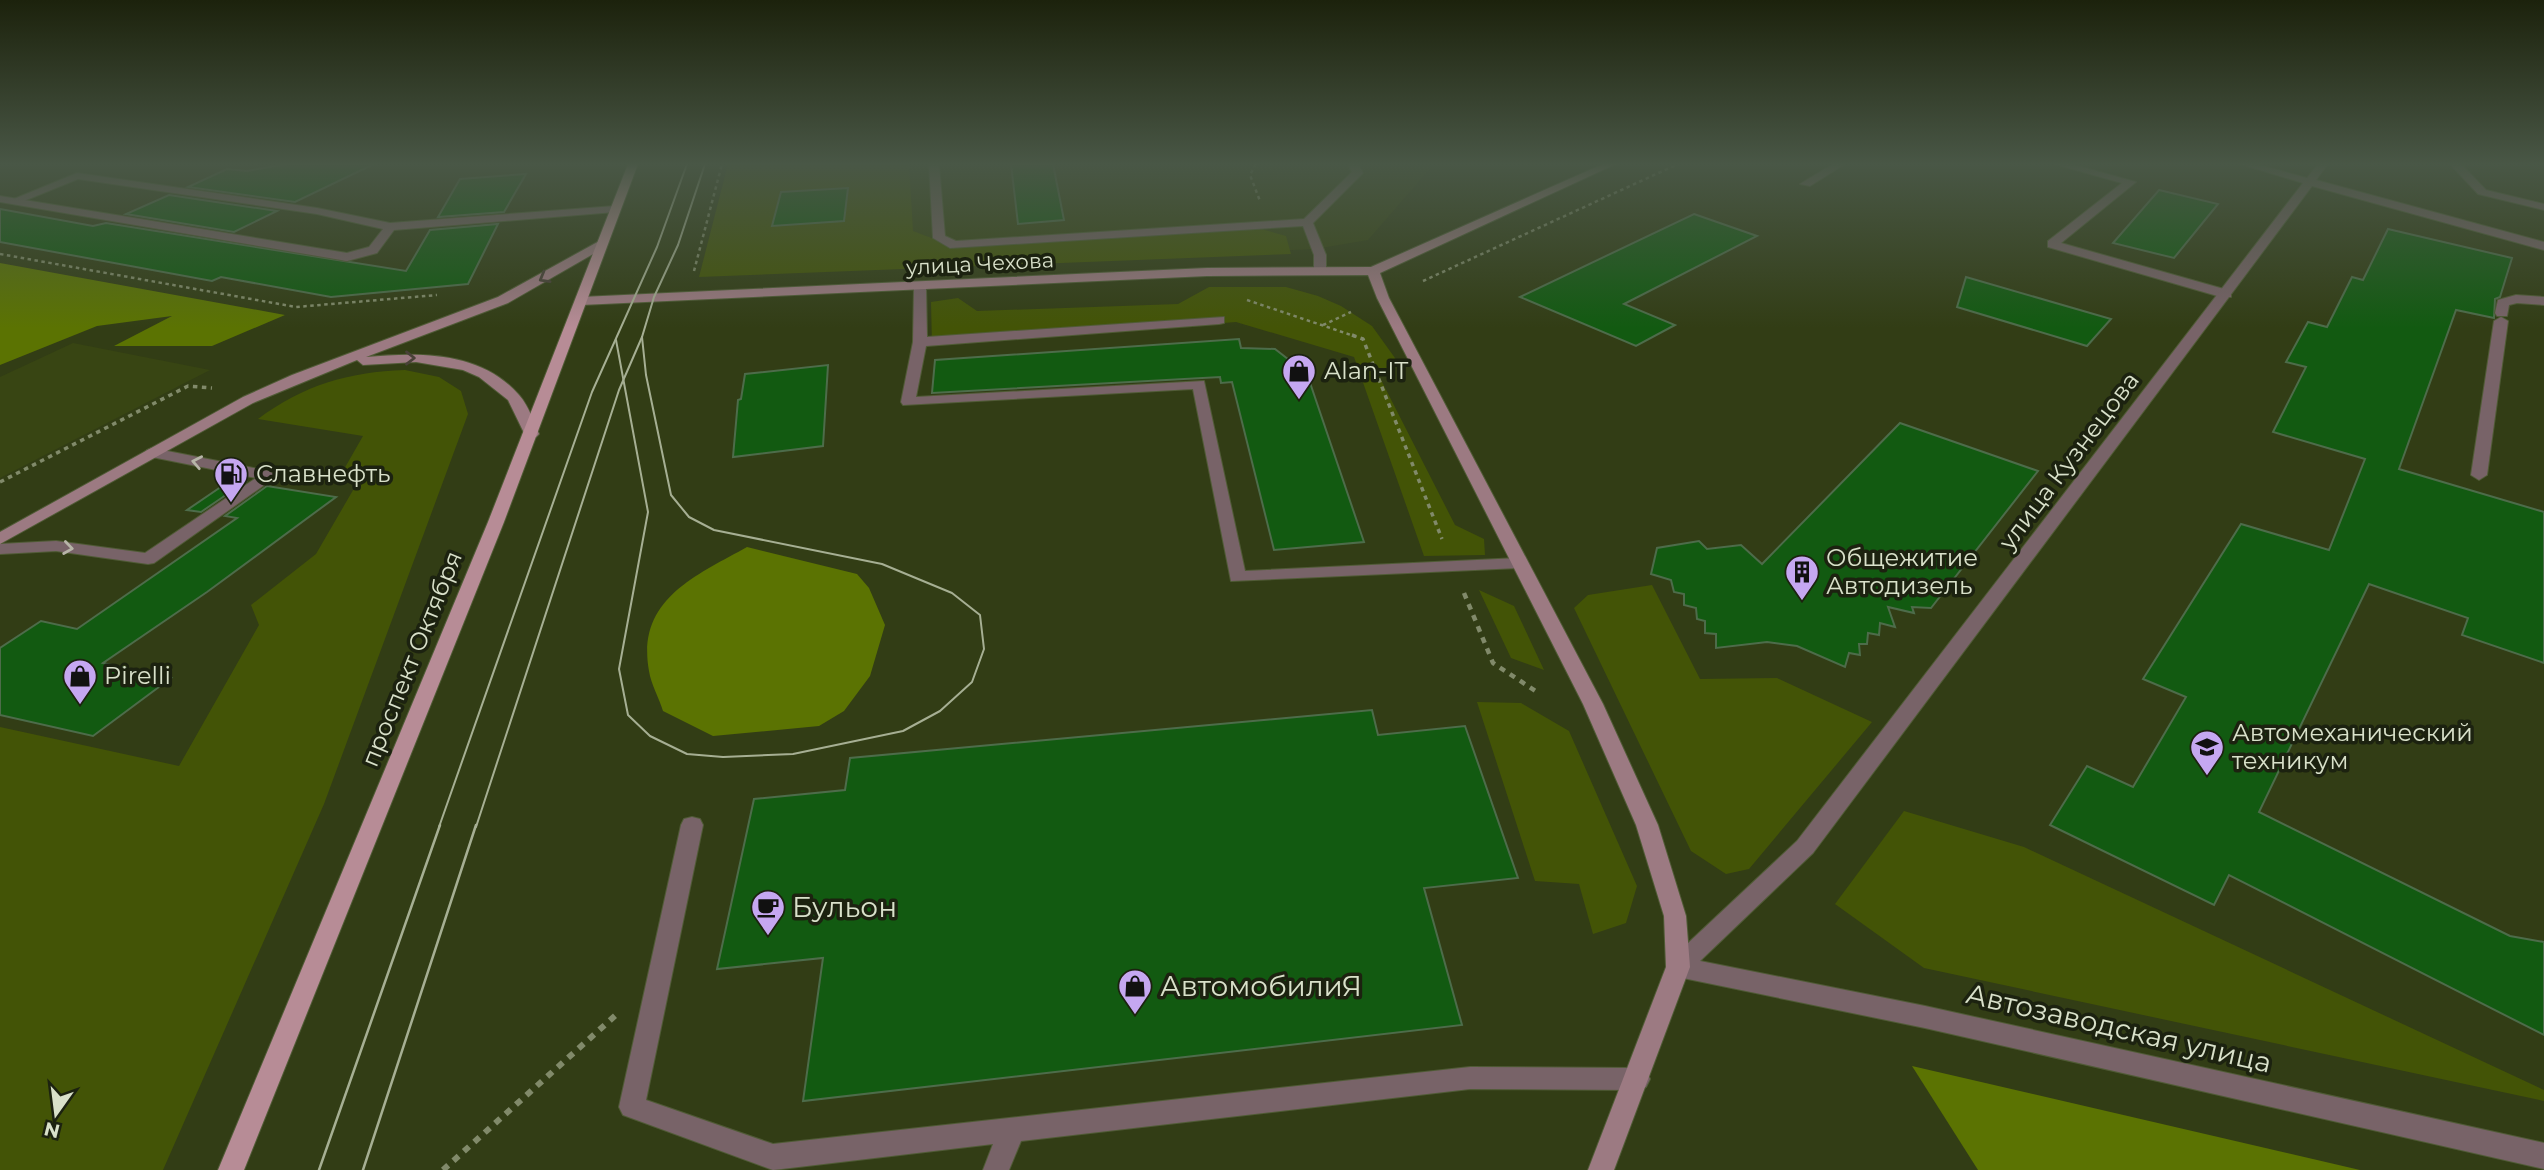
<svg xmlns="http://www.w3.org/2000/svg" width="2544" height="1170" font-family="Montserrat,sans-serif">
	<style>
		.built { fill: #384513 }
		.green { fill: #435406 }
		.forest { fill: #5b7302 }
		.building { fill: #125a11; stroke: #4d6c4a; stroke-width: 2 }
		.lines { fill: none; stroke-linecap: round; stroke-linejoin: round }
		.lane-casing { stroke: #505b36; stroke-width: 2 }
		.street-casing { stroke: #505b36; stroke-width: 2 }
		.secondary-casing { stroke: #505b36; stroke-width: 2 }
		.primary-casing { stroke: #505b36; stroke-width: 2 }
		.path-far3 { stroke: #818a6a; stroke-width: 2.5; stroke-dasharray: 3.5 3.5; stroke-linecap: butt }
		.path-far2 { stroke: #818a6a; stroke-width: 3.5; stroke-dasharray: 4.5 4.5; stroke-linecap: butt }
		.path-far1 { stroke: #818a6a; stroke-width: 4.5; stroke-dasharray: 6 6; stroke-linecap: butt }
		.path { stroke: #818a6a; stroke-width: 6; stroke-dasharray: 7 7; stroke-linecap: butt }
		.lane { fill: #786368; fill-rule: evenodd }
		.street { fill: #786368; fill-rule: evenodd }
		.secondary { fill: #9c7a82; fill-rule: evenodd }
		.primary { fill: #b78c96; fill-rule: evenodd }
		.tram-far1 { stroke: #a6af93; stroke-width: 2 }
		.tram { stroke: #a6af93; stroke-width: 2.5 }
		.oneway { stroke: #494138 }
		.oneway2 { stroke: #b7b5a8 }
		.labels { text-anchor: middle; stroke-width: 7; stroke-linejoin: round; paint-order: stroke }
		.far-street-label { font-size: 21px; fill: #d9e1ca; stroke: #1c2210 }
		.poi-label { font-size: 24px; fill: #d9e1ca; stroke: #1c2210; text-anchor: start }
		.street-label { font-size: 24px; fill: #d9e1ca; stroke: #1c2210 }
		.near-poi-label { font-size: 28px; fill: #d9e1ca; stroke: #1c2210; text-anchor: start }
		.near-street-label { font-size: 28px; fill: #d9e1ca; stroke: #1c2210 }
	</style>
	<rect width="100%" height="100%" fill="#323d15"/>
	<g class="built">
		<polygon points="731,164 1434,164 1368,240 1315,249 704,276"/>
		<polygon points="73,343 210,370 0,478 0,377"/>
	</g>
	<g class="green">
		<polygon points="728,164 909,164 913,231 958,248 1261,229 1286,236 1291,254 699,277"/>
		<polygon points="1209,287 1286,287 1318,296 1341,306 1372,326 1400,365 1377,372 1455,525 1484,539 1485,555 1424,556 1354,357 1236,322 932,346 931,302 958,298 977,311 1178,304"/>
		<path d="M 405,370 L 439,377 L 461,391 L 468,414 L 324,804 L 163,1170 L 0,1170 L 0,727 L 179,766 L 259,625 L 251,605 L 316,554 L 356,485 L 343,471 L 363,436 L 258,419 C 304,385 348,372 405,370 Z"/>
		<polygon points="1652,585 1700,679 1777,678 1872,722 1749,869 1726,874 1691,851 1574,608 1588,595"/>
		<polygon points="1479,590 1514,606 1544,670 1511,658"/>
		<polygon points="1477,702 1521,703 1569,731 1637,886 1626,923 1593,934 1579,884 1535,881"/>
		<polygon points="1904,811 2024,847 2544,1090 2544,1101 1924,968 1835,904"/>
	</g>
	<g class="forest">
		<polygon points="0,263 285,315 212,346 114,346 172,316 97,326 0,365"/>
		<path d="M 747,547 L 857,574 L 869,588 L 885,625 L 870,676 L 844,711 L 819,726 L 713,736 L 663,711 C 659,698 651,684 649,671 C 636,600 695,576 747,547 Z"/>
		<polygon points="1912,1066 2360,1170 1978,1170"/>
	</g>
	<g class="building">
		<polygon points="286,164 374,164 295,202 188,187 227,169 247,171"/>
		<polygon points="1011,164 1053,164 1064,220 1018,224"/>
		<polygon points="526,174 504,212 438,217 460,179"/>
		<polygon points="848,188 844,221 772,226 781,192"/>
		<polygon points="2159,190 2218,204 2174,258 2113,243"/>
		<polygon points="169,195 277,211 234,232 126,214"/>
		<polygon points="0,209 93,226 106,223 406,271 430,230 498,224 468,284 331,297 221,277 212,281 0,242"/>
		<polygon points="1694,214 1757,236 1624,304 1675,325 1636,346 1520,297"/>
		<polygon points="2388,229 2512,258 2500,297 2495,299 2494,318 2456,310 2399,469 2544,512 2544,663 2462,635 2468,618 2369,584 2259,812 2510,936 2544,942 2544,1035 2229,875 2214,905 2050,825 2087,766 2133,787 2186,697 2143,679 2241,524 2329,550 2365,459 2273,432 2306,367 2286,362 2308,322 2327,327 2352,277 2363,280"/>
		<polygon points="1966,277 2111,319 2087,346 1957,307"/>
		<polygon points="1239,339 1241,348 1275,349 1293,363 1303,362 1364,542 1274,550 1232,382 1221,383 1220,377 932,393 935,360"/>
		<polygon points="828,365 823,446 733,457 738,400 741,399 745,374"/>
		<polygon points="1900,423 2038,471 1931,608 1912,607 1914,613 1888,607 1895,627 1880,623 1879,635 1868,633 1867,644 1859,644 1860,655 1849,653 1845,667 1797,646 1767,642 1716,648 1716,634 1705,633 1705,621 1697,619 1696,608 1684,605 1684,594 1674,592 1671,580 1651,574 1657,548 1699,541 1707,549 1741,545 1762,564"/>
		<polygon points="231,480 245,482 201,512 187,510"/>
		<polygon points="267,486 336,497 207,592 103,663 171,678 93,736 0,715 0,648 41,621 77,629 237,518 225,516"/>
		<polygon points="1372,710 1378,735 1465,726 1518,878 1424,888 1462,1025 803,1101 823,958 717,969 754,799 845,790 850,758"/>
	</g>
	<g class="lines">
		<g class="lane-casing">
			<g id="lane">
				<polygon points="929,164 939,164 945,236 956,241 1304,219 1352,172 1348,164 1358,164 1363,173 1313,223 1326,255 1326,271 1320,275 1314,271 1314,255 1303,226 950,248 933,238"/>
				<polygon points="1833,164 1845,164 1810,186 1800,184"/>
				<polygon points="2054,164 2071,164 2136,182 2061,243 2231,291 2231,297 2221,297 2048,247 2048,241 2122,183"/>
				<polygon points="2450,164 2461,164 2486,190 2544,204 2544,210 2478,194"/>
				<polygon points="77,173 317,208 390,223 615,206 621,209 615,212 394,230 377,253 347,261 343,260 343,254 369,247 383,229 317,214 78,179 19,203 9,201"/>
				<polygon points="920,282 926,286 927,337 1224,317 1224,323 1219,324 926,346 916,397 1204,381 1245,571 1519,558 1528,563 1519,568 1231,581 1193,389 903,405 901,402 913,342 914,286"/>
				<polygon points="2516,295 2544,297 2544,305 2517,303 2509,305 2507,316 2497,316 2495,313 2498,300"/>
				<polygon points="2501,317 2508,321 2487,475 2479,480 2471,475 2494,321"/>
				<polygon points="152,448 269,471 277,476 154,563 148,564 56,551 0,554 0,544 56,541 145,553 256,478 147,456 144,453 147,450"/>
				<polygon points="692,817 700,819 703,825 646,1100 773,1144 1470,1067 1637,1068 1646,1071 1650,1079 1646,1087 1637,1090 1470,1089 1021,1141 1009,1170 983,1170 993,1144 773,1170 623,1115 619,1107 681,825 684,819"/>
			</g>
		</g>
		<g class="street-casing">
			<g id="street">
				<polygon points="2240,164 2256,164 2307,178 2318,164 2328,164 2316,180 2544,242 2544,250 2312,186 1813,853 1700,961 1925,1006 2544,1143 2544,1169 1925,1028 1678,977 1670,974 1666,967 1670,960 1797,841 2303,183"/>
				<polygon points="0,196 347,253 353,257 347,261 0,202"/>
			</g>
		</g>
		<g class="secondary-casing">
			<g id="secondary">
				<polygon points="1603,164 1616,164 1380,273 1389,298 1603,704 1658,825 1686,916 1690,967 1614,1170 1588,1170 1666,967 1664,916 1636,825 1583,704 1377,298 1368,275 1207,276 581,305 575,301 581,297 1207,268 1371,267"/>
				<path d="M 603,239 L 607,240 L 607,246 L 508,303 L 366,357 C 419,352 481,351 519,395 C 529,406 533,421 539,434 L 536,437 L 526,437 L 508,400 L 479,377 L 463,370 L 416,362 L 363,365 L 357,360 L 253,403 L 0,544 L 0,532 L 243,397 L 292,375 L 498,297 Z"/>
			</g>
		</g>
		<g class="primary-casing">
			<polygon id="primary" points="628,164 638,164 504,522 244,1170 218,1170 488,522"/>
		</g>
		<g class="path-far3">
			<polyline points="1256,164 1250,175 1260,201"/>
			<polyline points="0,254 296,307 437,295"/>
			<polyline points="694,271 722,164"/>
			<polyline points="1423,281 1678,164"/>
			<polyline points="1247,300 1357,337"/>
			<polyline points="1323,325 1351,312"/>
		</g>
		<g class="path-far2">
			<polyline points="1352,335 1363,339 1442,539"/>
			<polyline points="0,482 188,386 212,388"/>
		</g>
		<polyline class="path-far1" points="1464,593 1493,663 1537,692"/>
		<polyline class="path" points="443,1170 617,1014"/>
		<use href="#lane" class="lane"/>
		<use href="#street" class="street"/>
		<use href="#secondary" class="secondary"/>
		<use href="#primary" class="primary"/>
		<g class="tram-far1">
			<polyline points="616,340 648,512 619,669 628,715 650,736 687,754 723,757 793,754 903,731 940,711 972,682 984,649 980,615 952,593 882,564 714,530 689,517 671,495 646,375 642,337"/>
			<polyline points="439,827 592,392 657,247 687,164"/>
			<polyline points="476,827 619,390 642,337 654,297 678,245 705,164"/>
		</g>
		<g class="tram">
			<polyline points="319,1170 440,825"/>
			<polyline points="363,1170 476,825"/>
		</g>
	</g>
	<defs><path id="oneway-chevron" d="M-2-3.5L2.5 0L-2 3.5" fill="none" stroke-width="1.6" stroke-linecap="round" stroke-linejoin="round" transform="scale(1.75)"/></defs>
	<g class="oneway">
		<use href="#oneway-chevron" transform="translate(544 278) rotate(150)"/>
		<use href="#oneway-chevron" transform="translate(410 358)"/>
	</g>
	<g class="oneway2">
		<use href="#oneway-chevron" transform="translate(197 462) rotate(-169)"/>
		<use href="#oneway-chevron" transform="translate(68 548) rotate(8)"/>
	</g>
	<linearGradient id="sky" x2="0" y2="1"><stop stop-color="#1c220c"/><stop offset="0.5" stop-color="#495746"/><stop offset="1" stop-color="#495746" stop-opacity="0"/></linearGradient>
	<rect width="2544" height="328" fill="url(#sky)"/>
	<defs>
		<g id="shop-pin" transform="scale(1.75)"><path d="M0 17L-7.5 6A9.5 9.5 0 1 1 7.5 6Z" fill="#c5a7f1" stroke="#1c2210"/><path d="M-5-2.5h2.3a2.7 3.5 0 0 1 5.4 0H5L5.5 6h-11ZM-1.5-2.5h3a1.5 2.3 0 0 0-3 0Z" fill="#111"/></g>
		<g id="fuel-pin" transform="scale(1.75)"><path d="M0 17L-7.5 6A9.5 9.5 0 1 1 7.5 6Z" fill="#c5a7f1" stroke="#1c2210"/><path d="M-5.5-6h7V0h2V4h1.3V-2.5L3-4.5l.8-.8L6-3V5H2.5V1h-1V6h-7ZM-4.2-4.7v3.2H.2V-4.7Z" fill="#111"/></g>
		<g id="building-pin" transform="scale(1.75)"><path d="M0 17L-7.5 6A9.5 9.5 0 1 1 7.5 6Z" fill="#c5a7f1" stroke="#1c2210"/><path d="M-4-6H4V6H1V3H-1V6H-4ZM-2.5-4.3h1.7v1.8h-1.7ZM.8-4.3h1.7v1.8H.8ZM-2.5-1h1.7V.8h-1.7ZM.8-1h1.7V.8H.8Z" fill="#111"/></g>
		<g id="university-pin" transform="scale(1.75)"><path d="M0 17L-7.5 6A9.5 9.5 0 1 1 7.5 6Z" fill="#c5a7f1" stroke="#1c2210"/><path d="M0-5L7-2L0 1L-7-2ZM-4 1L0 2.5L4 1V4Q0 6-4 4Z" fill="#111"/></g>
		<g id="cafe-pin" transform="scale(1.75)"><path d="M0 17L-7.5 6A9.5 9.5 0 1 1 7.5 6Z" fill="#c5a7f1" stroke="#1c2210"/><path d="M-5.5-4.5H6V0H3Q3 3.5 0 3.5H-2.5Q-5.5 3.5-5.5 0ZM3-3.2v2h1.7v-2ZM-6 4.5H4V6H-6Z" fill="#111"/></g>
	</defs>
	<g fill-rule="evenodd">
		<use href="#shop-pin" x="1299" y="371"/>
		<use href="#fuel-pin" x="231" y="474"/>
		<use href="#building-pin" x="1802" y="572"/>
		<use href="#shop-pin" x="80" y="676"/>
		<use href="#university-pin" x="2207" y="747"/>
		<use href="#cafe-pin" x="768" y="907"/>
		<use href="#shop-pin" x="1135" y="986"/>
	</g>
	<g class="labels">
		<g class="far-street-label">
			<text transform="translate(980 264) rotate(-3)" y="7">улица Чехова</text>
		</g>
		<g class="poi-label">
			<text x="1324" y="379">Alan-IT</text>
			<text x="256" y="482">Славнефть</text>
			<text x="1826" y="566">Общежитие<tspan x="1826" dy="28">Автодизель</tspan></text>
			<text x="104" y="684">Pirelli</text>
			<text x="2232" y="741">Автомеханический<tspan x="2232" dy="28">техникум</tspan></text>
		</g>
		<g class="street-label">
			<text transform="translate(2069 461) rotate(-53)" y="8">улица Кузнецова</text>
			<text transform="translate(412 659) rotate(-68)" y="8">проспект Октября</text>
		</g>
		<g class="near-poi-label">
			<text x="792" y="917">Бульон</text>
			<text x="1160" y="996">АвтомобилиЯ</text>
		</g>
		<g class="near-street-label">
			<text transform="translate(2119 1028) rotate(13)" y="10">Автозаводская улица</text>
		</g>
	</g>
	<g transform="translate(56 1114) rotate(194)" stroke="#1c2210" stroke-width="5" paint-order="stroke">
	<path d="M0-5L12 26L0 18L-12 26Z" fill="#d9e1ca"/>
	<text y="-10" font-size="19" font-weight="bold" text-anchor="middle" fill="#d9e1ca">N</text>
	</g>
</svg>
